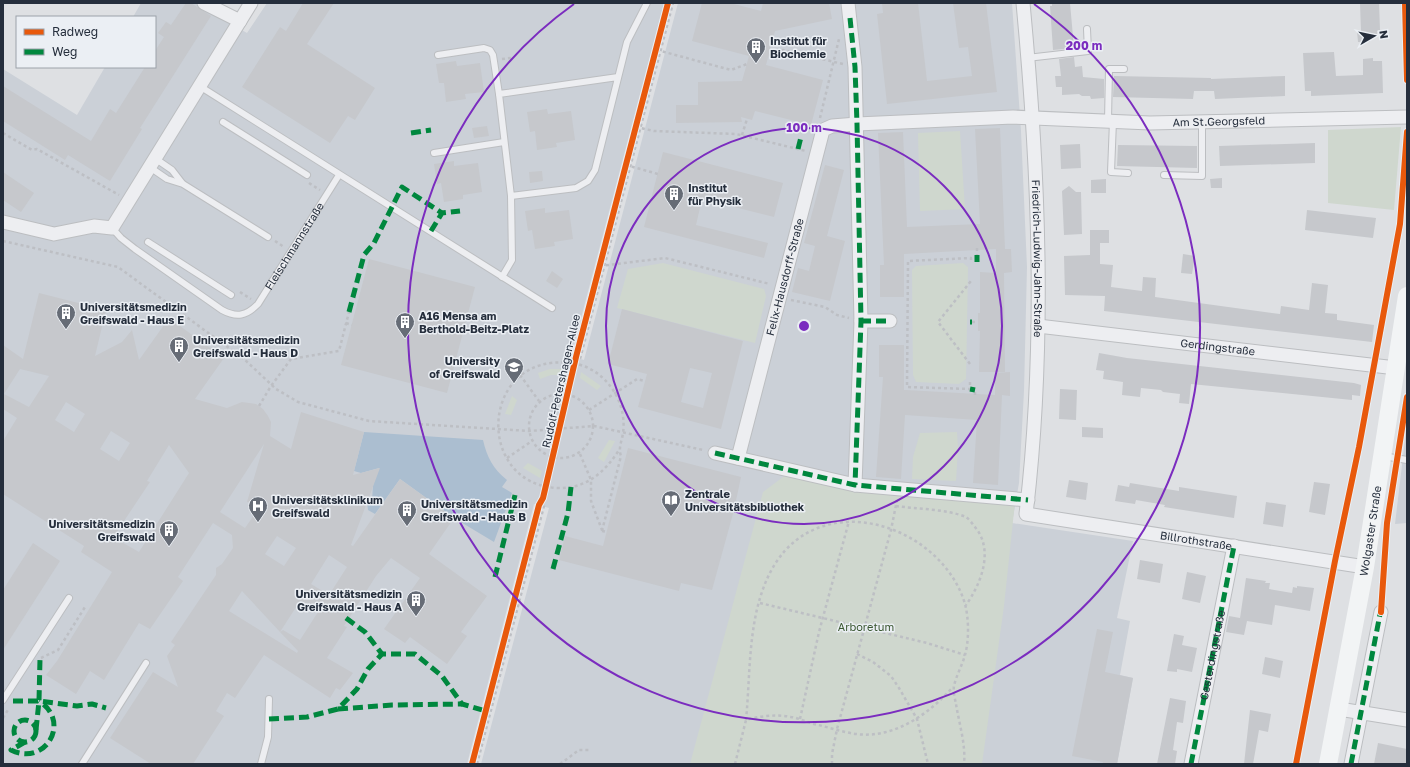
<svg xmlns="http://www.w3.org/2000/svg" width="1410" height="767" font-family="'Golos Text',sans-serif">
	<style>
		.built { fill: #cbd0d7 }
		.green { fill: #cfd7ce }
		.water { fill: #abbed0 }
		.building { fill: #c6c8cc; fill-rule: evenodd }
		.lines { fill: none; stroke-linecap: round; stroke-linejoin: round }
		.service-casing { stroke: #bcbec1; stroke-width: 8 }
		.minor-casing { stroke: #bcbec1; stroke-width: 15 }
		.path { stroke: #bdbfc4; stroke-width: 2.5; stroke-dasharray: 3 3; stroke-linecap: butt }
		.service { stroke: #edeef1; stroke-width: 6 }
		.minor { stroke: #edeef1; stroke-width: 13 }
		.secondary { stroke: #f2f4f5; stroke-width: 18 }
		.quiet { stroke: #00873e; stroke-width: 5; stroke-dasharray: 10 5; stroke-linecap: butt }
		.cycleway-casing { stroke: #ebeff4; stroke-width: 8 }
		.cycleway { stroke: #e8590c; stroke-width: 6 }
		.ring { fill: none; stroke: #7b2cbf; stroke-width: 2 }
		.labels { text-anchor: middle; stroke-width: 3; stroke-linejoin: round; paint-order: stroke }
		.poi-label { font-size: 11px; font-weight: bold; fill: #252e3c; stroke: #ebeff4; text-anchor: start }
		.street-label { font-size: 11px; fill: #252e3c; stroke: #ebeff4 }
		.park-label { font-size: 11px; fill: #3b5832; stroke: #ebeff4 }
		.centre { fill: #7b2cbf; stroke: #ebeff4; stroke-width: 2 }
		.ring-label { font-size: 12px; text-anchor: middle; font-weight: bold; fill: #7b2cbf; stroke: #ebeff4; stroke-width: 3; stroke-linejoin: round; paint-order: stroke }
	</style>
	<rect width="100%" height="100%" fill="#dee0e3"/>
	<g class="built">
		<polygon points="141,3 194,3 247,33 267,3 664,3 571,356 584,360 678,3 1012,3 1021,131 1027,267 1024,391 1019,483 1012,523 1133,541 1117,618 1130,621 1120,675 1133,678 1117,764 481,764 549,508 534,504 467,764 3,764 3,69 77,115 105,67 155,67 155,17 133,17"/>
		<polygon points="1407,423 1407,523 1395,524"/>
	</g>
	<g class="green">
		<polygon points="1401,127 1394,210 1328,203 1328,130"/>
		<polygon points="960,131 965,209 920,211 918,133"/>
		<polygon points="663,263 764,289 766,296 755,343 617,308 628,269"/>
		<polygon points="963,263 968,267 966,379 959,384 916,382 913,375 912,270 916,266"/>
		<polygon points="550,369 565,369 564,375 551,375 540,379 538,373"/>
		<polygon points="581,372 601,386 597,390 580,378"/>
		<polygon points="512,396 517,400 511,415 505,414"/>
		<polygon points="957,432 958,448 956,481 912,479 913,457 920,433"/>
		<polygon points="609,440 615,441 604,462 598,458"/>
		<polygon points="528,463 542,471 540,478 523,468"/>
		<polygon points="787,474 897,496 1015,502 1004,606 982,764 690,764 763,492"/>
	</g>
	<path class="water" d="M 364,432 L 483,440 C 487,457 493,469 507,480 L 502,487 L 512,493 L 494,542 L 454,518 L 400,479 L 375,514 L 368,510 L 367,502 L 372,501 L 373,485 L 379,468 L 361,473 L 354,471 Z"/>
	<g class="building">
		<polygon points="186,3 191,3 211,16 140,128 142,129 110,181 68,155 65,160 3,121 3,86 91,141 110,109 116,113 145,67 155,67 155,51 164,37 158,33 166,22 171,25"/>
		<polygon points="303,3 334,3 307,44 375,88 355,120 348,116 330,143 242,87 280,27 286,31"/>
		<polygon points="702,3 730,3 761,11 763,3 829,3 832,19 775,31 766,65 823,80 811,125 755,111 752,120 741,117 742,122 676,123 676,105 698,105 698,82 742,81 749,56 692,41"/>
		<polygon points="882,3 918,3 927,81 972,76 968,47 959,48 953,3 986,3 997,92 887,104 877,14 883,13"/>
		<polygon points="1052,3 1070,3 1074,48 1053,50 1050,6 1052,6"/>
		<polygon points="1360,3 1379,3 1380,30 1377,31 1377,34 1370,35 1370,42 1358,42 1357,31 1361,31"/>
		<polygon points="1334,52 1336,76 1363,75 1363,59 1373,58 1373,61 1382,61 1383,93 1311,96 1311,91 1305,91 1303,53"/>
		<polygon points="1074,57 1075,67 1082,66 1083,77 1104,79 1104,98 1091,99 1090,96 1082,96 1079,94 1062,95 1062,87 1056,87 1055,76 1061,76 1059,59"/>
		<polygon points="456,61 457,66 480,63 484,92 465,94 466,99 446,102 444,83 439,83 436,64"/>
		<polygon points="1114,76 1211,78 1211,79 1285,76 1285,96 1215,99 1214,91 1194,91 1193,99 1113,97"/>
		<polygon points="547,109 548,114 571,111 575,140 556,143 557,147 537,150 535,131 530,132 527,112"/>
		<polygon points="487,126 489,136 474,138 472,128"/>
		<polygon points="1000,128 1005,249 1011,249 1012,272 1004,273 1005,372 979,372 980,331 978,331 978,313 980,313 980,272 996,273 996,249 904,254 904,297 880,297 880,265 884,265 878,133 903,132 907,227 980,224 975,129"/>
		<polygon points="1315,143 1315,163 1220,166 1219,146"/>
		<polygon points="1080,144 1081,168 1061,169 1060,145"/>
		<polygon points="1118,145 1197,146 1197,168 1117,166"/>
		<polygon points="663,152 783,183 774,217 702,199 696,225 768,243 764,258 644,227"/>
		<polygon points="454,161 454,166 478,163 482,192 463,195 463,199 444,202 441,183 437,184 434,164"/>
		<polygon points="825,165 844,170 827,236 845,241 830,301 792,292 798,268 809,271 815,246 804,243"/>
		<polygon points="542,171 543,181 530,183 529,172"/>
		<polygon points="3,172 34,193 21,212 3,200"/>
		<polygon points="1222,178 1222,188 1211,188 1210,179"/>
		<polygon points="1106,179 1106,193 1091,193 1091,180"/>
		<polygon points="1069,186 1076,192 1081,192 1082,234 1064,235 1062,191"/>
		<polygon points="545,208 545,213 569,210 573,239 554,242 555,246 535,249 532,230 528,231 525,211"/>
		<polygon points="1307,210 1376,218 1373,238 1305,230"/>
		<polygon points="1090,230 1109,230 1109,243 1100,243 1100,264 1113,265 1111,287 1142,291 1143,277 1156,278 1155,297 1280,314 1281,306 1309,310 1312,283 1328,285 1325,313 1337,314 1337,320 1374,325 1372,342 1104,311 1105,296 1065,295 1064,256 1090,255"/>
		<polygon points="1183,254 1195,256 1192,274 1181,273"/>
		<polygon points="369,259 475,287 447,393 341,365"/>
		<polygon points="552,271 563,279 557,288 546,281"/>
		<path d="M 39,293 L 106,310 L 95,356 L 122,342 L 132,330 L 139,360 L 169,318 L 224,358 L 195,399 L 227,408 L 242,402 L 256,404 L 263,409 L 268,416 L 271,422 L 270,436 L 291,449 L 301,412 L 364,432 L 353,475 L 380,468 L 351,545 L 353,546 L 400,479 L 454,518 L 429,554 L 487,596 L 461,632 L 467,636 L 447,664 L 410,637 L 405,643 L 384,629 L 420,578 L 391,558 L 376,576 L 344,626 L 347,627 L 327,658 L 353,673 L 340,690 L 336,688 L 330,698 L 264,655 L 235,698 L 227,693 L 216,711 L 224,716 L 193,764 L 151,764 L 110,738 L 153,672 L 178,687 L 168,659 L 167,656 L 175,645 L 171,642 L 216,575 L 216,568 L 222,564 L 233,548 L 232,535 L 213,523 L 178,577 L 183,581 L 150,629 L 139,623 L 104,680 L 90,671 L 76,694 L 46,675 L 57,661 L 112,572 L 81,552 L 84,546 L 3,494 L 3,441 L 17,418 L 3,409 L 3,345 L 23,359 ZM 20,369 L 49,376 L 29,407 L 4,394 ZM 66,402 L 85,414 L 74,432 L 55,420 ZM 111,431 L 130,443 L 119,461 L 100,449 ZM 264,444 L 247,502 L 261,505 L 245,528 L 220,512 ZM 169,445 L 189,473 L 139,552 L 118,540 L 118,530 L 150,482 L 147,481 ZM 277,536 L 296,548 L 284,566 L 265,554 ZM 329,555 L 347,567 L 329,595 L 311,584 ZM 242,591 L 280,632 L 300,601 L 318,612 L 300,640 L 283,630 L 280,632 L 298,651 L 297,653 L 229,611 Z"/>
		<path d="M 622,309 L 743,341 L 721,429 L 638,407 L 647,374 L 608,364 ZM 690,368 L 712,373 L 703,408 L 681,402 Z"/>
		<polygon points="879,345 904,345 904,390 906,390 995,395 995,373 1010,372 1010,396 1002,395 998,485 973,483 977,420 905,415 901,479 876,477 883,377 879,377"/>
		<polygon points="1099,353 1127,358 1354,383 1361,385 1360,396 1352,395 1352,400 1191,384 1189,404 1179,403 1180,394 1163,392 1161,390 1141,388 1140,397 1122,395 1123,382 1103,379 1104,371 1096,370"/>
		<polygon points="1060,389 1077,390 1076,420 1059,419"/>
		<polygon points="1082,427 1103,428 1103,438 1082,437"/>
		<polygon points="628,448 741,477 734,510 712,590 681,583 679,591 559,560 565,536 603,546"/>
		<polygon points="1069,480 1088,483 1086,500 1066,497"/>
		<polygon points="1314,482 1330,484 1325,515 1309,512"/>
		<polygon points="1130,483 1179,491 1179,487 1237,496 1234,518 1164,507 1165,505 1136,500 1135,504 1115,501 1118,485 1129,487"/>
		<polygon points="1266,502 1286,505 1283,527 1263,524"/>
		<polygon points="33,543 60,561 3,650 3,590"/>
		<polygon points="1140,560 1163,564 1160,583 1137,579"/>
		<polygon points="1187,572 1206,576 1200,603 1182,599"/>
		<polygon points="1246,578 1266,581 1265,583 1270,583 1269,589 1292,593 1293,587 1297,588 1297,586 1314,588 1310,611 1275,605 1272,625 1247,621 1244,635 1226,632 1229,616 1240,618"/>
		<polygon points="1097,629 1113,632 1105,672 1133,678 1117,764 1102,764 1103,762 1072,756"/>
		<polygon points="1174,634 1184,636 1182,645 1197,648 1192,672 1177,669 1177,672 1167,671"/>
		<polygon points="1265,657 1283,661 1280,678 1262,674"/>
		<polygon points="1170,698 1186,701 1183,723 1177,722 1173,750 1177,751 1175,764 1157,764"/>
		<polygon points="1250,710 1271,714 1268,732 1259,730 1253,764 1244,764"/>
		<polygon points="1378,743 1407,749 1407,764 1374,764"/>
	</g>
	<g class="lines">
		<g class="service-casing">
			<g id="service">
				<polyline points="438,55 484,48 490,50 493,55 499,94"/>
				<polyline points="1027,58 1088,51 1087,29"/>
				<polyline points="618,77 499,94 511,196 576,188 588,181 595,170 627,42 647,3"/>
				<polyline points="201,87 552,308"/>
				<polyline points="1108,121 1109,69 1124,69"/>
				<polyline points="1113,121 1111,172 1128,173"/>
				<polyline points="223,122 307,175"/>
				<polyline points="434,153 504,142"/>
				<polyline points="156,159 172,170 182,183"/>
				<polyline points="151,168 167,179 183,184 268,237"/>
				<polyline points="1164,175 1202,176 1202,123"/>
				<path id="s1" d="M 112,228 L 121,238 L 135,249 L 222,310 C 237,318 246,316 258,304 L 339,175"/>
				<polyline points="148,242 231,295"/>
				<polyline points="502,277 512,260 511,196"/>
				<polyline points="1383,456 1407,460"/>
				<polyline points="3,700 69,598"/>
				<polyline points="82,764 146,663"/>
				<polyline points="261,764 268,737 269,699"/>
			</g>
		</g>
		<g class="minor-casing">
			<g id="minor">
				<polyline points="204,3 240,21"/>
				<polyline points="848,3 855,67 861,321 855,485"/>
				<path id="s2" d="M 1023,3 C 1039,172 1046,345 1026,514 L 1365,567"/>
				<polyline points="3,222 54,234 94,226 112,228 251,3"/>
				<polyline points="861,321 890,321"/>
				<path id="s3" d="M 1038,326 L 1396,368"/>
				<polyline points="715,453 855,485 1028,500"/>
				<path id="s4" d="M 738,458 L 823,130 L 832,126 L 857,124 L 1013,117 L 1150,123 L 1407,117"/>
				<polyline points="1339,709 1407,720"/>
				<path id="s5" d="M 1191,764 L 1234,546"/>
				<polyline points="1351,764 1381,612"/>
			</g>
		</g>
		<g class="path">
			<polyline points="657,50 731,70 747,64"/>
			<polyline points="769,55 781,57 783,50 843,64"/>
			<polyline points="502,59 511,58"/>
			<polyline points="820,118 839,39"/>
			<polyline points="636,127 654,131 736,134 806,151"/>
			<polyline points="3,133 32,150 37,149 119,195"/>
			<polyline points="742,135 747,119"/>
			<polyline points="626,165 658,174"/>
			<polyline points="309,183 320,190"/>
			<polyline points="3,241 118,267 244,359 276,389 298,402 369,421 529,431 594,426 703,450"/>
			<polyline points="275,241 284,247"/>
			<polyline points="977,248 977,255"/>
			<polyline points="600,266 665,258 770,284"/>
			<polyline points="240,292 251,299"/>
			<polyline points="791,300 825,307 837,315 849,318"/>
			<polyline points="972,322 978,322"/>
			<polyline points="346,323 352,325"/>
			<polyline points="970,364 938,322 971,281"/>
			<polyline points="520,375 539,401"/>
			<polyline points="970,382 970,389 907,387 908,261 971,258 971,263"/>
			<circle cx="561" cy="426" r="32"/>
			<polyline points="975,395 975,390"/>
			<polyline points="259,406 271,386 291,359 339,351 349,312"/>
			<polyline points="589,410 637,379 645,381"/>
			<polyline points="580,454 591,480 591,501 602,530"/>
			<polyline points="507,458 532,441"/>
			<path d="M 896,506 C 916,509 947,509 966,517 C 969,519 972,523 974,526 C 995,549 981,584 966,605"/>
			<path d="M 602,531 L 621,456 C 618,448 622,441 623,433 C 625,420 622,406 616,395 C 607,378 590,365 571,363 C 479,352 474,485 558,488 C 586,489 605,472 619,450"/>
			<polyline points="602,531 607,532"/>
			<polyline points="760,603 927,643 965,655"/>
			<polyline points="857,654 873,662 891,676 899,688 917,719 928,764"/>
			<polyline points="41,658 58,650 85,607"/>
			<polyline points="3,718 9,708"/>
			<polyline points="800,719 819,632 849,521"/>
			<path d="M 746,720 C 751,669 747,609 775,564 C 824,486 942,526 965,604 C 969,619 969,641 965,655 C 962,666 956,676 954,686 C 953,692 955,699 956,704 C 959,723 966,745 964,764"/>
			<polyline points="477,764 544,506 543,498 575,363 580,359 673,3"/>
			<polyline points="560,764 579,750 591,750"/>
			<path d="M 735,764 L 746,720 C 760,716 776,714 791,717 C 799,718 806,722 814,724 C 828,727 842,732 856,734 C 894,739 929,714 953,687"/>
			<polyline points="832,764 832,754 837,729 891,530 897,500"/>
		</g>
		<use href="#service" class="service"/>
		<use href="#minor" class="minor"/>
		<path class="secondary" id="s6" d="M 1328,764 L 1365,567 L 1407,296"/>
		<g class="quiet">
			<polyline points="850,18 855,67 857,124 861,321 855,485"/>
			<polyline points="411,133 431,130"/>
			<polyline points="798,149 801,137"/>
			<polyline points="431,231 442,213 460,211"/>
			<polyline points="977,255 977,262"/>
			<polyline points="349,312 364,255 374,243 402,187 442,213"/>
			<polyline points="861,321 890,321"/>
			<polyline points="970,322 972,322"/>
			<polyline points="970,389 975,390"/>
			<polyline points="715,453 855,485 1028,500"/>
			<polyline points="553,569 568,513 571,487"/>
			<polyline points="495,577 515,495"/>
			<polyline points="346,618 365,632 382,654"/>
			<polyline points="13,701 39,701 77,706 92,704 106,708"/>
			<polyline points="338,709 392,705 462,704"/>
			<polyline points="269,719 307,717 338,709 357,689 368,669 382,654 415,654 442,676 462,704 489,712"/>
			<circle cx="25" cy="731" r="11"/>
			<polyline points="36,730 39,701 40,659"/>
			<path d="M 25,742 L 11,750 C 45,767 72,722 39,701"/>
			<polyline points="1191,764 1234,546"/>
			<polyline points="1351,764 1381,609"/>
		</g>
		<g class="cycleway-casing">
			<g id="cycleway">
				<polyline points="1405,3 1407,80"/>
				<polyline points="1381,612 1387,523 1407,397"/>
				<polyline points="472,764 539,505 543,498 576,357 668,3"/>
				<polyline points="1296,764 1335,561 1359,447 1400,224 1407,132"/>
			</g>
		</g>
		<use href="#cycleway" class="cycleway"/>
	</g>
	<g class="ring">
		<circle cx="804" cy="326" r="198"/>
		<path d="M1034 4A396 396 0 1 1 574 4"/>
	</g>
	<defs>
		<g id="building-pin" transform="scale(1)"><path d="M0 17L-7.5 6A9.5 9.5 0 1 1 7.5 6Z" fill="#666c76" stroke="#ebeff4"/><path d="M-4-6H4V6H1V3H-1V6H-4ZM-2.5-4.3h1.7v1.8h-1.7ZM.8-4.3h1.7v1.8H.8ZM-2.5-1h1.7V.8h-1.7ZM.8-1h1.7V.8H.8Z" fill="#fff"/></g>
		<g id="university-pin" transform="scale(1)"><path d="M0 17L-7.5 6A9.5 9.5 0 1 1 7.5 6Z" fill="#666c76" stroke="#ebeff4"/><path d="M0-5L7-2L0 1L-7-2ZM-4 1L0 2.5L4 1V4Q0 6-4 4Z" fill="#fff"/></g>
		<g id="library-pin" transform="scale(1)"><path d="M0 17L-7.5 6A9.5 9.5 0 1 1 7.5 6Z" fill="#666c76" stroke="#ebeff4"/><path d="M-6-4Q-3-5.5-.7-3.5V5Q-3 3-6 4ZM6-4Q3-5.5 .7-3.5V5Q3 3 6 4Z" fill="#fff"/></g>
		<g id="hospital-pin" transform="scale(1)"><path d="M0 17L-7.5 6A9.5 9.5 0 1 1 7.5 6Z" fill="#666c76" stroke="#ebeff4"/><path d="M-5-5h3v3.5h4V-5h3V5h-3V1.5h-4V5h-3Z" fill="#fff"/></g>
	</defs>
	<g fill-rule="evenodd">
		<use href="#building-pin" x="756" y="47"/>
		<use href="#building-pin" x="674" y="194"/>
		<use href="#building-pin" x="66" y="313"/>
		<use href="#building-pin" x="405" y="322"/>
		<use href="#building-pin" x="179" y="346"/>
		<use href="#university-pin" x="514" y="367"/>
		<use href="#library-pin" x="671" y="500"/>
		<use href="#hospital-pin" x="258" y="506"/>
		<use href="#building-pin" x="407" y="510"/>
		<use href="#building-pin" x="169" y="530"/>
		<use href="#building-pin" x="416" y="600"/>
	</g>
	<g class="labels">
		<g class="poi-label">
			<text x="770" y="45">Institut für<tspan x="770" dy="13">Biochemie</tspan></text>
			<text x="688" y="192">Institut<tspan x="688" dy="13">für Physik</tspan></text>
			<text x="80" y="311">Universitätsmedizin<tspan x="80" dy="13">Greifswald - Haus E</tspan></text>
			<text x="419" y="320">A16 Mensa am<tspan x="419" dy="13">Berthold-Beitz-Platz</tspan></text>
			<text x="193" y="344">Universitätsmedizin<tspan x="193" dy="13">Greifswald - Haus D</tspan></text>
			<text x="500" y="365" text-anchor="end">University<tspan x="500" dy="13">of Greifswald</tspan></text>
			<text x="685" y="498">Zentrale<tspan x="685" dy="13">Universitätsbibliothek</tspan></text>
			<text x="272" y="504">Universitätsklinikum<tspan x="272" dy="13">Greifswald</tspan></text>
			<text x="421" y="508">Universitätsmedizin<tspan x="421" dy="13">Greifswald - Haus B</tspan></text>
			<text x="155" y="528" text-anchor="end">Universitätsmedizin<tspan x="155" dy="13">Greifswald</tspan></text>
			<text x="402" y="598" text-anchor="end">Universitätsmedizin<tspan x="402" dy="13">Greifswald - Haus A</tspan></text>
		</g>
		<g class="street-label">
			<text dy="4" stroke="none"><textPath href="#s4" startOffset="736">Am St.Georgsfeld</textPath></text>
			<text dy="4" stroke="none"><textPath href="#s1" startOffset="246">Fleischmannstraße</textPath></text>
			<text dy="4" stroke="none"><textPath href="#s2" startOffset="256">Friedrich-Ludwig-Jahn-Straße</textPath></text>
			<text dy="4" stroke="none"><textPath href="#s4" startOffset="187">Felix-Hausdorff-Straße</textPath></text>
			<text dy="4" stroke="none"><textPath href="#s3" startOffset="181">Gerdingstraße</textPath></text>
			<text transform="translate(561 381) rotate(-77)" y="4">Rudolf-Petershagen-Allee</text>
			<text dy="4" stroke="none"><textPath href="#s6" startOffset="237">Wolgaster Straße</textPath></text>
			<text dy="4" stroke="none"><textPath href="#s2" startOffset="684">Billrothstraße</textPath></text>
			<text dy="4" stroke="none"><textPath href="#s5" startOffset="111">Gesterdingstraße</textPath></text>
		</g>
		<g class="park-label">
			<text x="866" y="631">Arboretum</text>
		</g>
	</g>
	<circle cx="804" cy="326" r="6" class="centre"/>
	<g class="ring-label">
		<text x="1084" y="50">200 m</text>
		<text x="804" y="132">100 m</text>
	</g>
	<rect width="1410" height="767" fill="none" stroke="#252e3c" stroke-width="8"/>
	<rect x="16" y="16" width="140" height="52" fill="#ebeff4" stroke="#9ca2aa"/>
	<rect x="24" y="29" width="20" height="6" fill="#e8590c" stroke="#9ca2aa"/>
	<text x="52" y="36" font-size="12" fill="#252e3c">Radweg</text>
	<rect x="24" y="49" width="20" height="6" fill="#00873e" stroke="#9ca2aa"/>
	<text x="52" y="56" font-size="12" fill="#252e3c">Weg</text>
	<g transform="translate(1374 36) rotate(81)" stroke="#ebeff4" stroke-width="3" paint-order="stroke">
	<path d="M0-3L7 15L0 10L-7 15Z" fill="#252e3c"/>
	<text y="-6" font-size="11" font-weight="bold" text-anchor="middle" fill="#252e3c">N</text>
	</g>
</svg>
